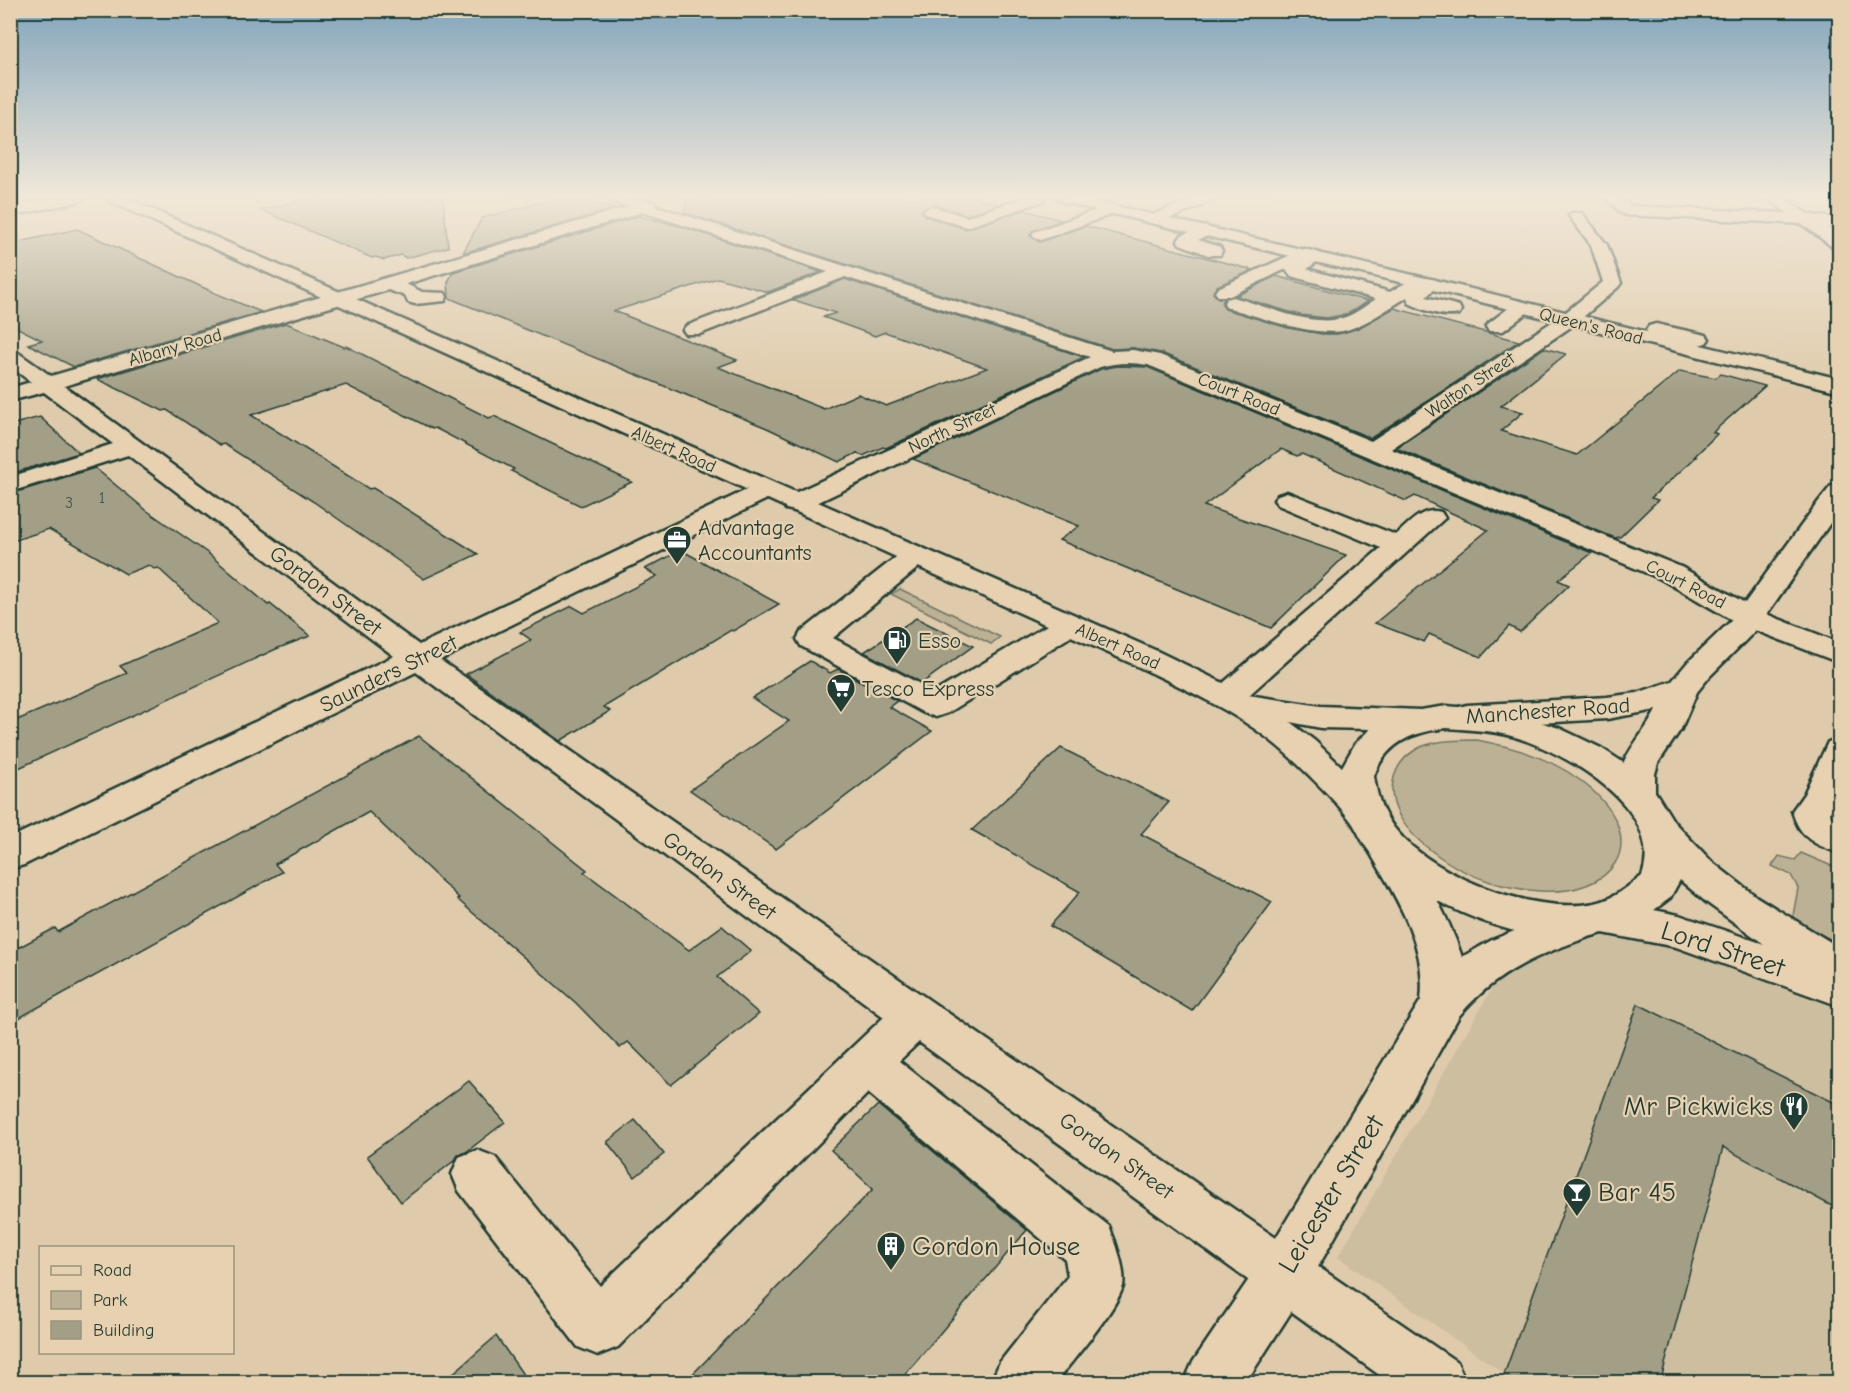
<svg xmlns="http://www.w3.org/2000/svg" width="1850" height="1393" font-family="'Comic Neue',sans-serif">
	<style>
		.built { fill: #cdbea0 }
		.green { fill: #bcb195; stroke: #6e7764; stroke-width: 1.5 }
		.building { fill: #a39f86; stroke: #1f3d34; stroke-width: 1.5 }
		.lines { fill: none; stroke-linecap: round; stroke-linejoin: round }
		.minor-casing { stroke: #1f3d34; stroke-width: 5 }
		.major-casing { stroke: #1f3d34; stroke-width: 5 }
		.highway-casing { stroke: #1f3d34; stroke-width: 5 }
		.minor { fill: #e7d1b0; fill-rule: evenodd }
		.major { fill: #e7d1b0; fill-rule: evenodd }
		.highway { fill: #e7d1b0; fill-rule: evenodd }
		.labels { text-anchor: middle; stroke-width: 4.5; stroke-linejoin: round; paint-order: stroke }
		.far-number-label { font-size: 16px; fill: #405648 }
		.far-street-label { font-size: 18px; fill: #1f3d34; stroke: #e7d1b0 }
		.poi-label { font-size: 22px; fill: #1f3d34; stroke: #e7d1b0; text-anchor: start }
		.street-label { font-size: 22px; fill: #1f3d34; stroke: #e7d1b0 }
		.near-street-label { font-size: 27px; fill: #1f3d34; stroke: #e7d1b0 }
		.near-poi-label { font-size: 27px; fill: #1f3d34; stroke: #e7d1b0; text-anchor: start }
	</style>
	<rect width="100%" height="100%" fill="#dfcbab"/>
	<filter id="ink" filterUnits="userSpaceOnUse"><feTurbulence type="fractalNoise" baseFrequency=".0167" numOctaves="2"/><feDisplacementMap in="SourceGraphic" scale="12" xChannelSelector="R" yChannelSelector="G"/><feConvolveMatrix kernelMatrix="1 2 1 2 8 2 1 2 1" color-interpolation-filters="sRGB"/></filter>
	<g filter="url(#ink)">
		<polygon class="built" points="1644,911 1839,1005 1839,1382 1516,1382 1338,1257 1527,927"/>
		<g class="green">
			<polygon points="900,589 1000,637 991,644 891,594"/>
			<path d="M 1477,740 C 1519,748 1560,761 1592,790 C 1652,845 1611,896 1540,891 C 1508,889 1473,879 1446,861 C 1429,850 1410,835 1400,817 C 1384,790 1393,759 1423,746 C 1440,740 1459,740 1477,740 Z"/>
			<polygon points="1801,853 1839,869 1839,943 1792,921 1798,888 1791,875 1772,866 1779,856 1795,860"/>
		</g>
		<g class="building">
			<polygon points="311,198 443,198 448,247 406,258 401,255 384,260 376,257 372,258 261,210"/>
			<polygon points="558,198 577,198 615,209 463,253 482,218"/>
			<polygon points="686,198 976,198 999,204 967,215 932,204 921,211 925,216 966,229 1024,210 1062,220 1032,231 1030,235 1039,242 1086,226 1253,270 1217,286 1213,293 1218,298 1224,298 1222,304 1225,309 1288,328 1322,334 1338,334 1358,328 1394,308 1519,341 1371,438 1161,353 1133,348 1112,349 685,213"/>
			<polygon points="639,216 683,227 821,272 768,292 718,278 614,311 737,360 718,367 824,409 858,394 886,406 987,368 885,332 875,336 823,317 836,313 793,300 845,279 1084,357 886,448 883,447 863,456 857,453 839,462 767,428 449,298 448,282 453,272"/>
			<polygon points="77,229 215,293 261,312 74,367 28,344 42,340 10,324 10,244"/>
			<polygon points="1276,276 1356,298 1369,301 1347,314 1327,318 1300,315 1236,296"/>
			<polygon points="286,323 344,347 346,346 489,418 494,416 632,482 581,506 511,471 514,469 435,428 432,429 346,385 251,415 369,489 373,488 478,554 424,579 314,502 224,444 220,445 167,410 163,411 97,379"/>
			<polygon points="1544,348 1566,354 1501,406 1523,412 1501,431 1577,455 1680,371 1716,378 1721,374 1765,386 1713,432 1717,434 1694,457 1696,457 1651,498 1658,500 1620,537 1615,538 1396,448"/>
			<polygon points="1118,366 1147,367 1592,553 1558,580 1569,585 1520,632 1509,626 1481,657 1429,634 1424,642 1375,623 1488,530 1415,496 1406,501 1302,454 1297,456 1281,449 1204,506 1346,555 1271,628 1059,540 1079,526 913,459 1101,369"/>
			<polygon points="40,417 79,453 10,474 10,425"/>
			<polygon points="95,468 146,510 209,554 268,605 270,604 310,636 276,649 10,772 10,723 127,673 120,666 218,623 158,568 154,569 149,565 126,574 49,529 10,542 10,494"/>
			<polygon points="681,550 779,604 733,631 731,630 604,707 610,711 560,741 466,674 531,640 520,632 572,606 584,613 657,576 645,569"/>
			<polygon points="916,618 973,646 922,683 864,652"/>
			<polygon points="810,661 830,673 838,669 897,701 889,707 932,731 776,849 690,790 789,721 752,698"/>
			<polygon points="419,736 587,870 584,872 689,950 722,926 751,951 717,977 759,1014 671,1085 628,1042 620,1048 576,1003 457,899 459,898 369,812 275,864 282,872 10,1023 10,952 55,928 58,932"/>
			<polygon points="1061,748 1169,802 1141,834 1272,902 1192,1011 1050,926 1080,892 972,830"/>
			<polygon points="1638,1004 1839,1105 1839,1210 1723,1147 1660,1383 1501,1383"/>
			<polygon points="469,1081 505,1122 466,1152 458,1155 455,1160 401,1202 367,1156"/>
			<polygon points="878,1105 1027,1230 898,1383 684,1383 873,1189 831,1150"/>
			<polygon points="635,1120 664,1154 635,1177 607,1142"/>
			<polygon points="496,1336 529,1383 442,1383"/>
		</g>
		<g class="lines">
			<g class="minor-casing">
				<g id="minor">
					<polygon points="55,198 84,198 77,202 10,216 10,206"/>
					<path d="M 609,198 C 624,198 640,198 654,202 L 656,206 L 1112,351 L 1133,350 L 1160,355 L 1371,441 L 1561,316 L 1603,282 L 1591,245 L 1569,216 L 1572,213 L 1582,213 L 1607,245 L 1621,283 L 1618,287 L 1575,324 L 1391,449 L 1681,567 L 1761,612 L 1840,643 L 1840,663 L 1739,624 L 1661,579 L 1148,365 C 1131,362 1117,362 1100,367 L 804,509 L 795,511 L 786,509 L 782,503 L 786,497 L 1090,357 L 845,277 L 700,334 L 686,334 L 683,330 L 686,326 L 828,272 L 643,212 L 406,284 L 422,292 L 445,293 L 447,297 L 445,301 L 415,304 L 408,302 L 405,296 L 388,290 L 64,386 L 419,645 L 757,485 L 766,482 L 775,485 L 779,490 L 775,495 L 440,660 L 932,1002 L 1457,1362 L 1466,1382 L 1389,1382 L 919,1042 L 899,1061 L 1109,1226 C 1115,1240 1126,1271 1123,1286 C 1117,1309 1072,1361 1056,1382 L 991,1382 L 1000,1362 L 1068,1276 L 1065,1259 L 868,1093 L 618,1347 L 598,1355 L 578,1347 L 459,1191 L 452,1174 L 459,1157 L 477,1150 L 495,1157 L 600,1286 L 884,1017 L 416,672 L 24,865 L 10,869 L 10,838 L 394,656 L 128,455 L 10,492 L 10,477 L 113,444 L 44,392 L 10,401 L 10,388 L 31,382 L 10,366 L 10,350 L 17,352 L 51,376 L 628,207 L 611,201 Z"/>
					<polygon points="1024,198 1045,198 1043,201 967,227 926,214 923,211 931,206 967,217"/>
					<polygon points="1195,198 1215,198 1213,201 1161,222 1155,224 1147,219 1149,216"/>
					<polygon points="1607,198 1622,198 1630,206 1806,214 1840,219 1840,229 1806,224 1626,215 1621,213"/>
					<polygon points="1113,204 1121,209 1118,212 1046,238 1040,240 1032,235 1034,232"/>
					<polygon points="1206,226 1214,231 1212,234 1198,240 1220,247 1222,251 1220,255 1208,255 1180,244 1178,241 1182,235"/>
					<path d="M 1304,249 L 1320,253 L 1323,257 L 1307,269 L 1390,292 C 1409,281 1415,275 1436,280 L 1439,284 L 1426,297 L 1459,306 L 1461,310 L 1459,314 C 1444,318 1423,310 1409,303 L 1407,297 C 1389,308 1370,322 1350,329 C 1320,340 1257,316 1226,307 L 1224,303 L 1226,299 L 1233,297 C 1263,305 1308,326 1339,319 C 1351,317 1365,306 1376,299 L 1291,276 L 1286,269 L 1230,296 L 1218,296 L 1215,292 L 1218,288 Z"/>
					<polygon points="1521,302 1528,304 1530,308 1528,312 1503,331 1489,331 1486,327 1489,323 1514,304"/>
					<polygon points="1656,324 1706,335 1709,339 1706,343 1699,345 1649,334 1646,330 1649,326"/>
					<path d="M 1287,492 L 1396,535 C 1410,523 1422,507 1441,512 L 1445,518 L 1239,704 L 1227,707 L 1215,704 L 1210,697 L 1215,690 L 1381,548 L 1278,505 L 1274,500 L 1278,495 Z"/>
					<polygon points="915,548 925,550 929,556 925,562 833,638 935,692 1059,618 1070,615 1081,618 1085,624 1081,630 948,713 936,717 924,713 801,646 797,639 801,632 905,550"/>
					<path d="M 1840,738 L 1840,796 L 1830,812 L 1831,817 L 1840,822 L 1840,853 C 1814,845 1800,838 1792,811 L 1804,794 L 1828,742 Z"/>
				</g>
			</g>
			<g class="major-casing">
				<g id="major">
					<polygon points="1056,198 1081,198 1430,279 1840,379 1840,392 1429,289 1063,202"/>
					<polygon points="1767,198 1784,198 1840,236 1840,249 1834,248"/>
					<path d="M 1840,483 L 1840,509 L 1755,631 L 1710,676 L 1697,692 L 1681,729 L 1658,763 L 1655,774 L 1655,795 L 1650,804 L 1637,808 L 1624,804 C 1604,769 1643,739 1656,710 L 1607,719 L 1467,727 L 1455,724 L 1450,716 L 1455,708 L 1467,705 L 1607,697 L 1637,693 L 1672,681 L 1687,663 L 1734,618 L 1819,501 L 1831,486 Z"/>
					<path d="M 1383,828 L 1397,832 C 1422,872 1447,912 1462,957 L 1492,940 L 1539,921 L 1586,906 L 1601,911 L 1607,922 L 1601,933 C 1544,952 1498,969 1459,1016 L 1304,1292 L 1246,1382 L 1184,1382 L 1193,1362 L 1266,1254 L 1421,1000 C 1428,942 1391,890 1364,842 L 1369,832 Z"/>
				</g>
			</g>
			<g class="highway-casing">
				<path id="highway" d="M 107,198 L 126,198 L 1157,651 L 1248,695 L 1321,706 L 1420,710 L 1447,706 L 1477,709 L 1517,715 L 1559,728 L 1601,748 L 1621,761 L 1656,793 L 1674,822 L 1712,862 L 1757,897 L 1840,948 L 1840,1006 L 1676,947 L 1603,933 C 1534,955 1418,902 1370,852 C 1362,843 1358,831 1351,821 C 1338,803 1308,774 1291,758 C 1247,716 1189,691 1135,665 L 109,201 ZM 1290,722 L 1321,728 L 1370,729 L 1355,744 L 1342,767 L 1315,741 ZM 1447,728 C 1469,730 1494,730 1515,737 C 1567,753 1666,809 1642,876 C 1627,887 1614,899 1595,903 C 1534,916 1420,873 1388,819 C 1380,807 1376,790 1374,776 C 1386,742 1413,732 1447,728 ZM 1680,880 L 1706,902 L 1764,944 L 1679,915 L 1654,910 L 1670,898 Z"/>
			</g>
			<use href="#minor" class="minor"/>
			<use href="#major" class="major"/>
			<use href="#highway" class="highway"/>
		</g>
	</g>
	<linearGradient id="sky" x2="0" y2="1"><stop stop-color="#83a5bc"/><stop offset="0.5" stop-color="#f1e8d9"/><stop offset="1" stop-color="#f1e8d9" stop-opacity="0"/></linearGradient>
	<rect width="1850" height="393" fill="url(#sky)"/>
	<defs>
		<g id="office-pin" transform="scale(1.5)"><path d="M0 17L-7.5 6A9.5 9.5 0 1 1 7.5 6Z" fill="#1f3d34" stroke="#e7d1b0"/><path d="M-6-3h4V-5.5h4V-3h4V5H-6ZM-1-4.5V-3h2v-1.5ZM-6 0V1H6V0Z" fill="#fff"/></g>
		<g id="fuel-pin" transform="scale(1.5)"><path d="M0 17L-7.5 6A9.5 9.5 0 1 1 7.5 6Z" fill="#1f3d34" stroke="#e7d1b0"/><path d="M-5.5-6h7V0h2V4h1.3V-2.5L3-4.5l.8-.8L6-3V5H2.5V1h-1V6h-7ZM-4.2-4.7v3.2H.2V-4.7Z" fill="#fff"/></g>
		<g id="supermarket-pin" transform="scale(1.5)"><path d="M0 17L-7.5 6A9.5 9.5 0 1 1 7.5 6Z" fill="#1f3d34" stroke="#e7d1b0"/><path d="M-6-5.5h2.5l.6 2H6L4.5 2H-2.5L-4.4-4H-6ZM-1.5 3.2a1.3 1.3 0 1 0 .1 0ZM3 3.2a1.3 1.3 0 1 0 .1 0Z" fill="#fff"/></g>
		<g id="restaurant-pin" transform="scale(1.5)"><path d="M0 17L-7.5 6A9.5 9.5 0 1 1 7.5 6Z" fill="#1f3d34" stroke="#e7d1b0"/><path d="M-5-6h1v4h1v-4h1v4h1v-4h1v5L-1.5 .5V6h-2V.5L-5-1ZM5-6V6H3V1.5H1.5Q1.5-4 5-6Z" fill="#fff"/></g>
		<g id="bar-pin" transform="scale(1.5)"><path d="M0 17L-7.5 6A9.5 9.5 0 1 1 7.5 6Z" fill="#1f3d34" stroke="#e7d1b0"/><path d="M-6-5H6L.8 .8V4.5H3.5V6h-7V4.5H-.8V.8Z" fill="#fff"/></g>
		<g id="building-pin" transform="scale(1.5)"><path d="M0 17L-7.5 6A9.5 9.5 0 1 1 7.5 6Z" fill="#1f3d34" stroke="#e7d1b0"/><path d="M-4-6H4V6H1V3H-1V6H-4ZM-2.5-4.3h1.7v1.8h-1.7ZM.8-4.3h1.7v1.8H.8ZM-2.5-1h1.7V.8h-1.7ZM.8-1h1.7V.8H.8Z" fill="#fff"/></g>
	</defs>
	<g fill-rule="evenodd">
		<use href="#office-pin" x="677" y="540"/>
		<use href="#fuel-pin" x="897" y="640"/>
		<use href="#supermarket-pin" x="841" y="688"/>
		<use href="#restaurant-pin" x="1794" y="1106"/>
		<use href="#bar-pin" x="1577" y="1192"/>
		<use href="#building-pin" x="891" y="1246"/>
	</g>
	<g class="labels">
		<g class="far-number-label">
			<text x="102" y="503">1</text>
			<text x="69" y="508">3</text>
		</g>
		<g class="far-street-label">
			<text transform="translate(1591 326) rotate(14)" y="6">Queen's Road</text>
			<text transform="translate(175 347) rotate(-16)" y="6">Albany Road</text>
			<text transform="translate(1470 385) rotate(-34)" y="6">Walton Street</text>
			<text transform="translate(1239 394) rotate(22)" y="6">Court Road</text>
			<text transform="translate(952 428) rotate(-25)" y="6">North Street</text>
			<text transform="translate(674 449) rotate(24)" y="6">Albert Road</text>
			<text transform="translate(1686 584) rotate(27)" y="6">Court Road</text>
			<text transform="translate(1118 646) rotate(24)" y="6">Albert Road</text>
		</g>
		<g class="poi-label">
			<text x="698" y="535">Advantage<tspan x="698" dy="25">Accountants</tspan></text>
			<text x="918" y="648">Esso</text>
			<text x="862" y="696">Tesco Express</text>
		</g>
		<g class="street-label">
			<text transform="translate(326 590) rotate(37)" y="8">Gordon Street</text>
			<text transform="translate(388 673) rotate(-26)" y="8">Saunders Street</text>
			<text transform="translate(1548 710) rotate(-4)" y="8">Manchester Road</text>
			<text transform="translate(720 875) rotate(36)" y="8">Gordon Street</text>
			<text transform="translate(1117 1155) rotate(35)" y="8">Gordon Street</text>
		</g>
		<g class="near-street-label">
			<text transform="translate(1723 949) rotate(18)" y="9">Lord Street</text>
			<text transform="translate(1331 1194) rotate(-59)" y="9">Leicester Street</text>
		</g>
		<g class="near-poi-label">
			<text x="1773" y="1115" text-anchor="end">Mr Pickwicks</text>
			<text x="1598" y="1201">Bar 45</text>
			<text x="912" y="1255">Gordon House</text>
		</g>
	</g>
	<rect width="1850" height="1393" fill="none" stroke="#e7d1b0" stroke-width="36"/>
	<rect x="18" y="18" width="1814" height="1357" fill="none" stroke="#1f3d34" stroke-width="2" filter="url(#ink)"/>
	<rect x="39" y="1246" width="195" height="108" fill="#e7d1b0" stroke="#97967e" stroke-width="1.5"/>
	<rect x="51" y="1266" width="30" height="9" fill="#e7d1b0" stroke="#97967e" stroke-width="1.5"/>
	<text x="93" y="1276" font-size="18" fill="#1f3d34">Road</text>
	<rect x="51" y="1291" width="30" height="18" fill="#bcb195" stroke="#97967e" stroke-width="1.5"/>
	<text x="93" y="1306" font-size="18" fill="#1f3d34">Park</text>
	<rect x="51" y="1321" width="30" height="18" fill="#a39f86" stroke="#97967e" stroke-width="1.5"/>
	<text x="93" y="1336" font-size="18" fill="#1f3d34">Building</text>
</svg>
